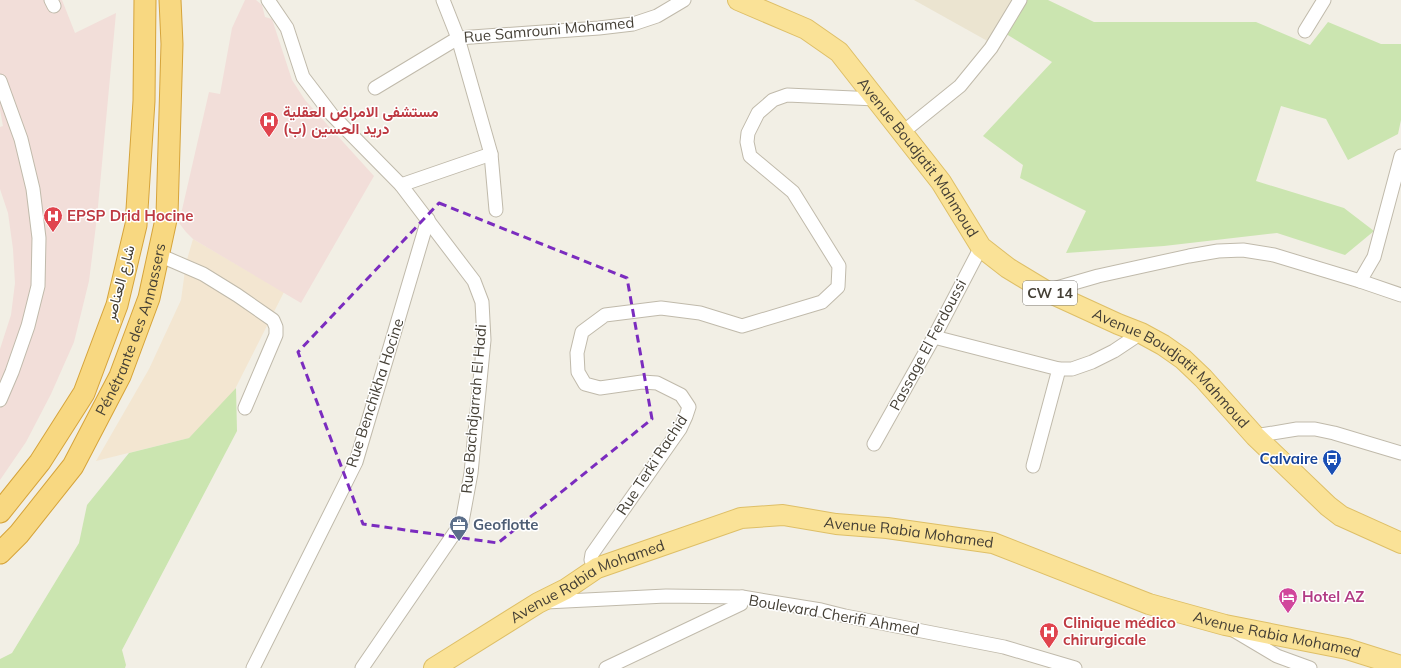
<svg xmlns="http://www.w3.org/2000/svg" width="1401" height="668" font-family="Mulish,Vazirmatn,sans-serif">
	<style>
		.commercial { fill: #f3e6d1 }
		.education { fill: #ebe4d0 }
		.medical { fill: #f2ded9 }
		.green { fill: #cbe5b0 }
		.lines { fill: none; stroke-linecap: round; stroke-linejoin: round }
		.minor-casing { stroke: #c0baab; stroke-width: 15 }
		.primary-casing { stroke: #debf67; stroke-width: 22 }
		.trunk-casing { stroke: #d6a43b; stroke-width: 23 }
		.minor { stroke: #fff; stroke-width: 13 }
		.primary { stroke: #fae297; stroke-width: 20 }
		.trunk { stroke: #f8d881; stroke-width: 21 }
		.marked { fill: none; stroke: #7b2cbf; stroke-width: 3; stroke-dasharray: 8 5; stroke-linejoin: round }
		.labels { text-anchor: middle; stroke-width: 3; stroke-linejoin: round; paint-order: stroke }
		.shield { fill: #fff; stroke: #7c7972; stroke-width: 1 }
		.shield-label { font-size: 14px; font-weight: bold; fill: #443f35 }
		.street-label { font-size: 15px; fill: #443f35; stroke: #fff }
		.health-label { font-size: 15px; font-weight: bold; fill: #be3a42; stroke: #fff; text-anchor: start }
		.transit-label { font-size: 15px; font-weight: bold; fill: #164399; stroke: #fff; text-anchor: end }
		.service-label { font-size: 15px; font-weight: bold; fill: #4e5e75; stroke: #fff; text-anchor: start }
		.hotel-label { font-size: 15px; font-weight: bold; fill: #b23c85; stroke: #fff; text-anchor: start }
	</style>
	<rect width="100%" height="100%" fill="#f2efe5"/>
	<polygon class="commercial" points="193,239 284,292 230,399 189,438 96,461 149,369 181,300 186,263"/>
	<polygon class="education" points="914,0 1013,0 991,43"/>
	<g class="medical">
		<polygon points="0,0 62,0 75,33 116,13 97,217 89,281 74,342 51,394 26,442 0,480 0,349 11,315 15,283 13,249 8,213 0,189 0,127 3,126 0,110"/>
		<polygon points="245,0 256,0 262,5 265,17 272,19 292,80 305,100 374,176 301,303 193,239 186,232 179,223 209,92 220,94 232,28"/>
	</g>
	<g class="green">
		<polygon points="1022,0 1048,0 1094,22 1256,22 1310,45 1328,22 1381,44 1401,44 1401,120 1398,134 1348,160 1326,119 1281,106 1256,181 1344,208 1374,231 1345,255 1277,233 1164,246 1066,253 1086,211 1020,178 1023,165 983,136 1052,62 1003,32"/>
		<polygon points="236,388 237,431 122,650 126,665 125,668 0,668 0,659 12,653 79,543 87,505 129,453 189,438"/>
	</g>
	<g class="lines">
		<g class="minor-casing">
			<g id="minor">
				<polyline points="51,0 54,6"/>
				<polyline points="268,0 287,28 303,77 332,115 401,185 474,281 482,302 484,340 471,473 462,522 362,668"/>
				<polyline points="1305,31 1324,0"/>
				<polyline points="0,81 21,139 33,189 39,238 38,286 28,326 12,372 0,400"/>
				<polyline points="375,88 458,38 599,28 633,24 657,16 684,0"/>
				<polyline points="903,132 960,86 991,48 1020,0"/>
				<polyline points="491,154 496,210"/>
				<polyline points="401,185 491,154 458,38 443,0"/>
				<polyline points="159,255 203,274 237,295 273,320 276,327 276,335 245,408"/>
				<polyline points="1360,281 1401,295"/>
				<polyline points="1046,291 1098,276 1189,256 1218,251 1243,250 1274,255 1360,281 1374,257 1401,156"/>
				<polyline points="934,337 1059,369 1072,369 1092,362 1114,351 1141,333"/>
				<polyline points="1255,436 1297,429 1315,429 1334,433 1401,453"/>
				<polyline points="874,444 934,337 981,247"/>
				<polyline points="1033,466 1059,369"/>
				<polyline points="597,568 591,560 592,554 680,429 686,416 689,407 681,395 657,383 642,382 600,388 585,384 578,372 577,353 582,332 605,315 661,308 700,313 742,326 822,302 838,287 839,266 793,192 750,156 747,142 748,133 758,113 773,100 787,95 876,99"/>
				<polyline points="546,602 666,596 742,597"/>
				<polyline points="1235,631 1277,656 1310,668"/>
				<polyline points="253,668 356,462 428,219"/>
				<polyline points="606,668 741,604 742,597 821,610 845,616 1004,647 1075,668"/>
			</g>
		</g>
		<g class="primary-casing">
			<g id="primary">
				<path id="s1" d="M 738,0 L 806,29 L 839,52 L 941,182 L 981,247 L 1008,268 L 1046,291 L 1118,324 L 1141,333 L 1163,345 L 1183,359 L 1203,378 L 1255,436 L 1328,506 L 1341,516 L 1401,543"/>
				<path id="s2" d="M 434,668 L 538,603 L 566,589 L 597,568 L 741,518 L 783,515 L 836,524 L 887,528 L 993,543 L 1149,604 L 1225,625 L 1347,649 L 1401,666"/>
			</g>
		</g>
		<g class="trunk-casing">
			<g id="trunk">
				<polyline points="0,512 40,462 84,393 117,305 136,225 144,101 145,0"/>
				<path id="s3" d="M 0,553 L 19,534 L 73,466 L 120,376 L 149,298 L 167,215 L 172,44 L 170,0"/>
			</g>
		</g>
		<use href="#minor" class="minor"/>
		<use href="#primary" class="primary"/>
		<use href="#trunk" class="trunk"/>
	</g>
	<path class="marked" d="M 439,203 L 627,278 L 652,419 L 498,543 L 363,524 L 298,352 Z"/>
	<defs>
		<g id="hospital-pin" transform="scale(1)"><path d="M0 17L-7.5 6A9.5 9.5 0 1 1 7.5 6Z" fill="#e0444e" stroke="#fff"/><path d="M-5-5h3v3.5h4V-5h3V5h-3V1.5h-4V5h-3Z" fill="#fff"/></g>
		<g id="bus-pin" transform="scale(1)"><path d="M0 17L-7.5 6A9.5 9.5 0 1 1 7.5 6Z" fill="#1a4fb4" stroke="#fff"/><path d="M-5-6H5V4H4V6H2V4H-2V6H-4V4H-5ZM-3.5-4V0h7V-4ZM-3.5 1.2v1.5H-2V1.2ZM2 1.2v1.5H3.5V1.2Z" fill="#fff"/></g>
		<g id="office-pin" transform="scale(1)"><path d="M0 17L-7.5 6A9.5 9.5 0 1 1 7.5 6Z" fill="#5c6f8a" stroke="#fff"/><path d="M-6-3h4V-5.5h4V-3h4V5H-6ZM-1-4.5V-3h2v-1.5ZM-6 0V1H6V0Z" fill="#fff"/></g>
		<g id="hotel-pin" transform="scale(1)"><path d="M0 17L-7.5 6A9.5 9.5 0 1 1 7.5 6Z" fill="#d1479c" stroke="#fff"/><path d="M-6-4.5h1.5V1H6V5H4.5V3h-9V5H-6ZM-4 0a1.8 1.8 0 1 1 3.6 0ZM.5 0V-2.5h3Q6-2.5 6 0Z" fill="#fff"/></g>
	</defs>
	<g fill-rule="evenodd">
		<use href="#hospital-pin" x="269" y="121"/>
		<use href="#hospital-pin" x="53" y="216"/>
		<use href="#bus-pin" x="1332" y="459"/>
		<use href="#office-pin" x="459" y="525"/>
		<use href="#hotel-pin" x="1288" y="597"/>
		<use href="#hospital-pin" x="1049" y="632"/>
	</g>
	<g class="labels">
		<rect class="shield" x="1023" y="281" width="54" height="24" rx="3"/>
		<g class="shield-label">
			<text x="1050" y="298">CW 14</text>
		</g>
		<g class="street-label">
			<text transform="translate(549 30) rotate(-5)" y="5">Rue Samrouni Mohamed</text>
			<text dy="5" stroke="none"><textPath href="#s1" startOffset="246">Avenue Boudjatit Mahmoud</textPath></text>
			<text transform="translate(120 283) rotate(-75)" y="5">شارع العناصر</text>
			<text dy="5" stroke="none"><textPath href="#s3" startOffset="263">Pénétrante des Annassers</textPath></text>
			<text transform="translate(928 345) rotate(-62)" y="5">Passage El Ferdoussi</text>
			<text dy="5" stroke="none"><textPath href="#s1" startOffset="583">Avenue Boudjatit Mahmoud</textPath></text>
			<text transform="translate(375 393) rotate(-72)" y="5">Rue Benchikha Hocine</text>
			<text transform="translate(474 409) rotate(-85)" y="5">Rue Bachdjarrah El Hadi</text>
			<text transform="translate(652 465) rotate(-57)" y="5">Rue Terki Rachid</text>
			<text dy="5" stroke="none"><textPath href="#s2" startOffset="513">Avenue Rabia Mohamed</textPath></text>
			<text dy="5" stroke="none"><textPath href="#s2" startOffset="177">Avenue Rabia Mohamed</textPath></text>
			<text transform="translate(834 615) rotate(10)" y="5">Boulevard Cherifi Ahmed</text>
			<text dy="5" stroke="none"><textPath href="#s2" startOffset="897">Avenue Rabia Mohamed</textPath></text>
		</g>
		<g class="health-label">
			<text x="283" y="117">مستشفى الامراض العقلية<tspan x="283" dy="17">دريد الحسين (ب)</tspan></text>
			<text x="67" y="221">EPSP Drid Hocine</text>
			<text x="1063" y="628">Clinique médico<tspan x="1063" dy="17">chirurgicale</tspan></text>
		</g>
		<g class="transit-label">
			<text x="1318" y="464">Calvaire</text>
		</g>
		<g class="service-label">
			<text x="473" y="530">Geoflotte</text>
		</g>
		<g class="hotel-label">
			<text x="1302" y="602">Hotel AZ</text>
		</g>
	</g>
</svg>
